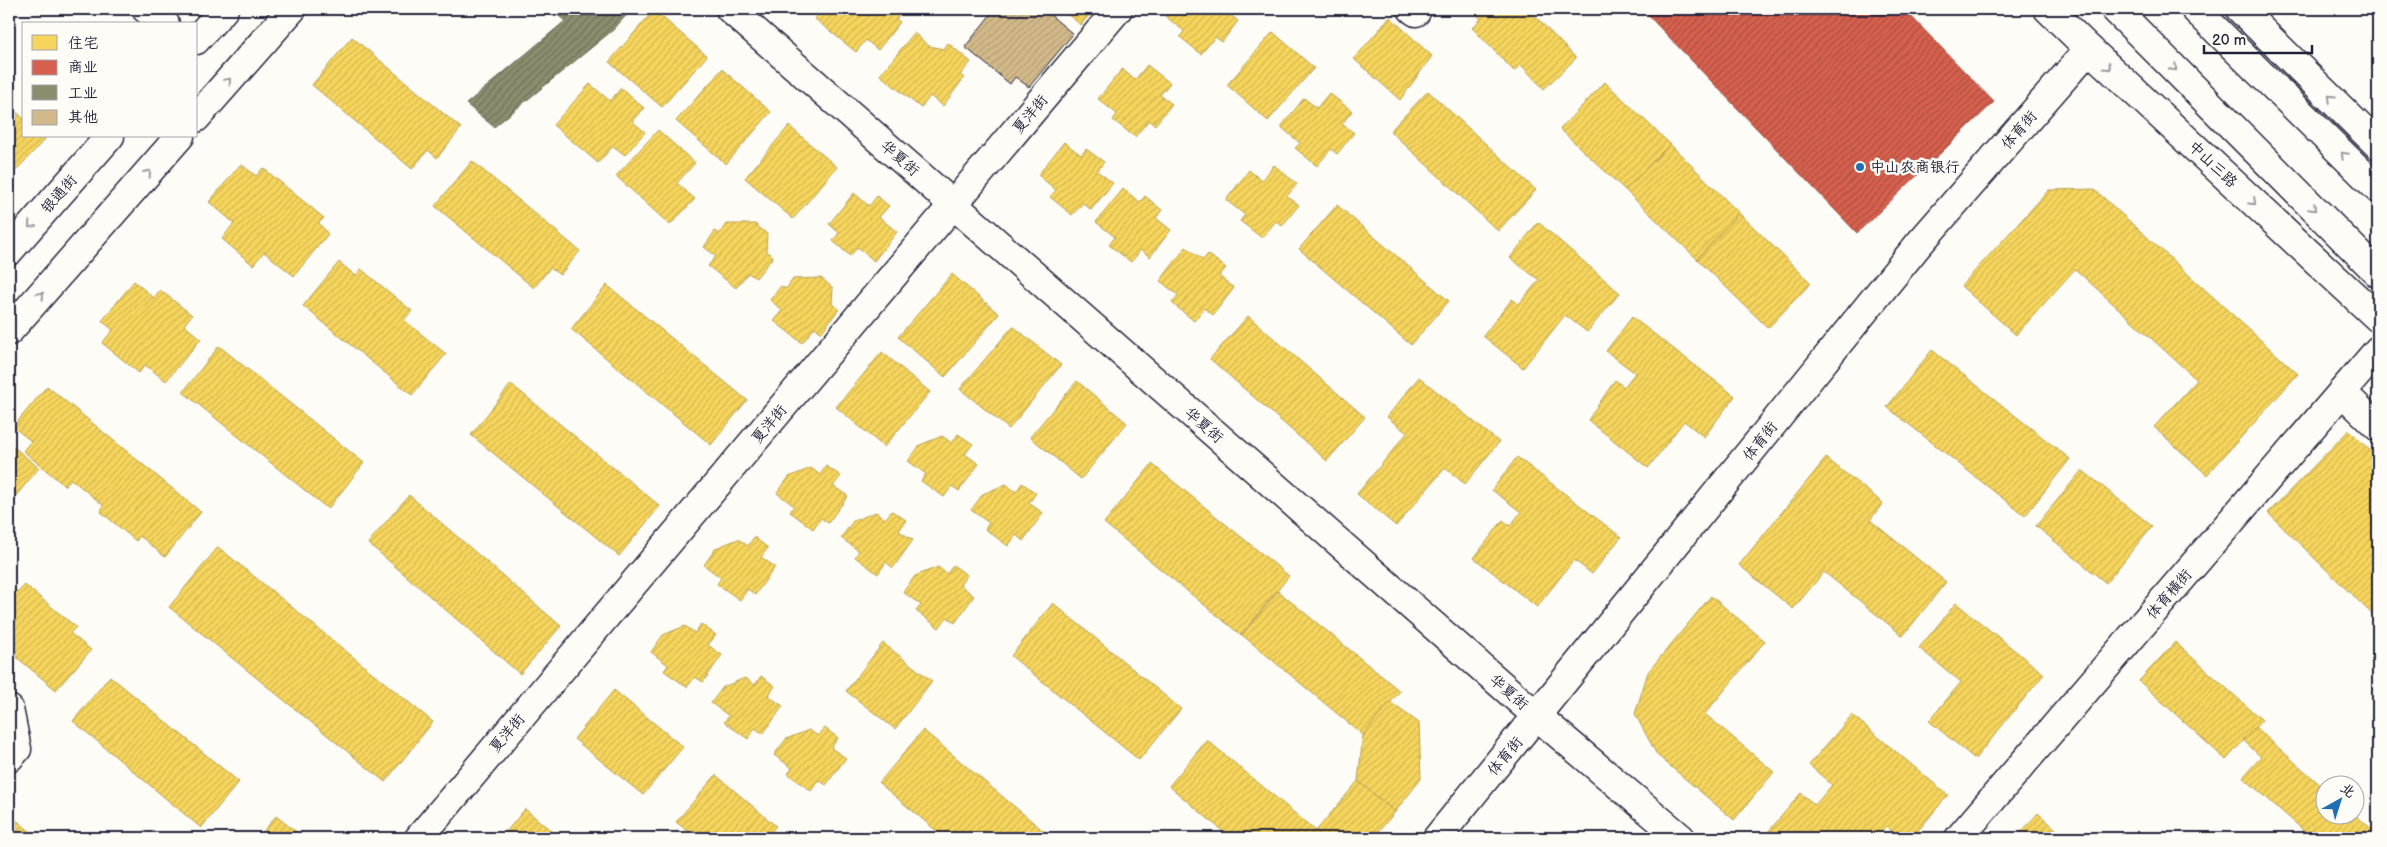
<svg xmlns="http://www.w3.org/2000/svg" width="2387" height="847" font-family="'Balsamiq Sans','LXGW WenKai TC',sans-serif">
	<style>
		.homes { fill: url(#homes-hatch); stroke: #b69f52 }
		.shops { fill: url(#shops-hatch); stroke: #a04d48 }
		.industry { fill: url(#industry-hatch); stroke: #6c6c5f }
		.building { fill: url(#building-hatch); stroke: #22223b }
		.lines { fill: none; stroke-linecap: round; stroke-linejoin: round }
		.minor-casing { stroke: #22223b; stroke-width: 31 }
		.major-casing { stroke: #22223b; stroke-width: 31 }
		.minor { stroke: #fdfcf7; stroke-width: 28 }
		.major { stroke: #fdfcf7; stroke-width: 28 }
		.oneway { stroke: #9a9aa2 }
		.poi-dot { fill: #1f6fb2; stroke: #fdfcf7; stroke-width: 2 }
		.labels { text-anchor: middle; stroke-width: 5; stroke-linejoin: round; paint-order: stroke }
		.street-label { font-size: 15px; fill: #22223b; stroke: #fdfcf7 }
		.poi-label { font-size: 15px; fill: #22223b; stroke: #fdfcf7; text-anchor: start }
	</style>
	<defs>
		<pattern id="homes-hatch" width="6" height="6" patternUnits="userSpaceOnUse" patternTransform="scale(1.25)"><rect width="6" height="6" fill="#f6d55c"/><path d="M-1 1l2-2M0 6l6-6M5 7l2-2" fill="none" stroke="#d3b751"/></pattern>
		<pattern id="shops-hatch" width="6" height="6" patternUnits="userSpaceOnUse" patternTransform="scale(1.25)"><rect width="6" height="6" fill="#d6604d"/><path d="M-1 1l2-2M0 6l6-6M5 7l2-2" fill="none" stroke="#ad4f41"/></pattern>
		<pattern id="industry-hatch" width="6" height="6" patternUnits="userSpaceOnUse" patternTransform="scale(1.25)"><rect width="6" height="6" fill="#8c8c6e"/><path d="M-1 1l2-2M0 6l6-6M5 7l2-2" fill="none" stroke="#72725c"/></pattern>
		<pattern id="building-hatch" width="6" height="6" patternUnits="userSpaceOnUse" patternTransform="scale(1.25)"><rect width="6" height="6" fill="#d2b989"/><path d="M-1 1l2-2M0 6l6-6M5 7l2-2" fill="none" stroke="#b49f77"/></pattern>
	</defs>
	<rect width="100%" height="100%" fill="#fdfcf7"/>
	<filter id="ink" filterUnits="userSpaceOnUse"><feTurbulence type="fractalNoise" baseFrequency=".02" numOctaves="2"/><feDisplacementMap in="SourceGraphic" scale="10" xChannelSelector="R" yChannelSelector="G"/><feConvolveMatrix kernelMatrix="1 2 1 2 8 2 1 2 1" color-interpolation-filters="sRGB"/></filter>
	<g filter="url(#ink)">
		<g class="homes">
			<polygon points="823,9 904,9 896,19 900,22 878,50 866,40 856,52 815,19"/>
			<polygon points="1061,9 1094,9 1081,25"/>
			<polygon points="1171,9 1230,9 1227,12 1238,21 1222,42 1215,37 1201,54 1180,37 1184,31 1165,16"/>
			<polygon points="1471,9 1528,9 1576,58 1544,89 1521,65 1514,71 1472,28 1481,19"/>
			<polygon points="654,10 707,56 662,107 609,62"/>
			<polygon points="1390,17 1432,56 1400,100 1354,59"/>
			<polygon points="1273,32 1314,68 1268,121 1227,85"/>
			<polygon points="914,33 929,46 944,49 948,43 971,62 960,75 964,78 943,106 930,96 921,108 880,75"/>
			<polygon points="352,37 461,128 437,158 428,150 412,169 312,85"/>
			<polygon points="1147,65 1170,83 1160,95 1172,104 1155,125 1149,120 1135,137 1113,120 1117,114 1098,99 1122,69 1135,80"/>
			<polygon points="722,69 771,112 726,164 676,121"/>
			<polygon points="1605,82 1670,144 1625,190 1560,129"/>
			<polygon points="590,84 610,101 621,88 644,108 632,121 645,132 625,155 613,146 598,163 553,125"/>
			<polygon points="1428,91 1536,190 1498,231 1390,131"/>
			<polygon points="1329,93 1352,111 1342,124 1354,133 1337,154 1331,149 1317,166 1295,148 1300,143 1281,127 1304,98 1317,108"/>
			<polygon points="9,105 24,119 24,136 43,136 45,139 9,178"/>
			<polygon points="789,126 837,167 793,219 745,178"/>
			<polygon points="658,130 695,163 677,183 695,199 670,225 616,176"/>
			<polygon points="1064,142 1081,155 1086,149 1104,162 1097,171 1113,183 1091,210 1083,203 1072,215 1050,197 1056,190 1038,175"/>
			<polygon points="1670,144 1739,213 1697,259 1625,190"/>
			<polygon points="472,161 580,251 560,275 550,268 534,288 435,206"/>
			<polygon points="241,164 256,176 263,168 324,218 319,223 328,234 294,276 264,252 253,265 222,239 234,223 209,202"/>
			<polygon points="1274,165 1297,184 1287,196 1299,205 1282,226 1276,221 1262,238 1240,221 1245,215 1226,200 1249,170 1262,181"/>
			<polygon points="1123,189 1140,202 1145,196 1162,210 1156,218 1171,230 1150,257 1141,250 1131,262 1109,245 1115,237 1096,222"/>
			<polygon points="2094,189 2298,374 2207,475 2154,427 2197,380 2075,269 2016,335 1961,286 2049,190"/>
			<polygon points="854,193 869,206 877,196 889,206 879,217 897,232 874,261 858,247 850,256 833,241 839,233 829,224"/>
			<polygon points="1337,205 1449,301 1411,345 1299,249"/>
			<polygon points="1739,213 1811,283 1768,328 1697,259"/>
			<polygon points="1538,222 1620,293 1587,332 1565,315 1523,368 1483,336 1512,299 1519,304 1539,280 1510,258"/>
			<polygon points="727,224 755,224 767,234 766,250 773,257 756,278 748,273 736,288 708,266 716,256 704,247 715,231 719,234"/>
			<polygon points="1186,247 1203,260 1208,254 1226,268 1219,276 1234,288 1213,315 1204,308 1194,321 1172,303 1178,295 1160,281"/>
			<polygon points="339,262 356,276 361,269 412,311 404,320 446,354 412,395 303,306"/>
			<polygon points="952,274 999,314 945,377 898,337"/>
			<polygon points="821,278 833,288 832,304 839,309 821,333 815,327 802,343 774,321 782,310 770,300 781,286 786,289 793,279"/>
			<polygon points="134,281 154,298 160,290 192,315 184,325 201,339 166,381 145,365 139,373 102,343 113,330 102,321"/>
			<polygon points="607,285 747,400 711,445 571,329"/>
			<polygon points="1248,316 1365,417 1327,461 1210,359"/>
			<polygon points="1632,317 1735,396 1704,437 1684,421 1648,468 1588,420 1615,380 1624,387 1635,373 1606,351"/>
			<polygon points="1013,326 1061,365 1009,429 960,389"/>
			<polygon points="219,346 364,463 328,509 183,392"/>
			<polygon points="1932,350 2070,459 2025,516 1887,407"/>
			<polygon points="882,352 930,392 884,447 836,407"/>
			<polygon points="1419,377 1499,442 1465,484 1445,468 1396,526 1357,494 1407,433 1387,417"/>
			<polygon points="1077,381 1127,423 1081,479 1030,437"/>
			<polygon points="511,384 660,506 619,556 471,435"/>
			<polygon points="47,386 201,512 165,557 140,536 136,541 101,512 103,505 71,479 65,486 23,451 31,441 13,427"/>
			<polygon points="2349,430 2378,458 2378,620 2268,513"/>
			<polygon points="958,434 973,444 965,454 979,464 959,491 952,486 944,497 921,481 926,474 908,461 920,445 942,436 952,443"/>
			<polygon points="9,443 39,468 9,504"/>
			<polygon points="1517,457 1621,537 1592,574 1574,560 1537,607 1474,558 1503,520 1510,526 1521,512 1492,490"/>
			<polygon points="1826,458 1883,503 1870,520 1946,582 1903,636 1824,572 1793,609 1739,565"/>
			<polygon points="1152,464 1289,576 1241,635 1104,523"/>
			<polygon points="826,466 841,476 833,486 848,496 828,523 821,518 813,529 790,512 794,506 777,493 789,477 811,468 820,475"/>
			<polygon points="2082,470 2152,526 2106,583 2036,526"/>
			<polygon points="1022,483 1036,493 1029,503 1043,513 1023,541 1016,535 1008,546 985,529 989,523 971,510 983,494 1006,484 1016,492"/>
			<polygon points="409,495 561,626 520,674 368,543"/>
			<polygon points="892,511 906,520 899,531 913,540 893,568 886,562 878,574 855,557 859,551 841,538 853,521 876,512 885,519"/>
			<polygon points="754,537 768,548 761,557 775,567 755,595 748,589 740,600 717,584 721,578 704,565 716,548 738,539 748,546"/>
			<polygon points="218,547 433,722 385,782 169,607"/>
			<polygon points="953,565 967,575 960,585 974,596 955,623 947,617 939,628 916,611 921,605 903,592 915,576 938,567 947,574"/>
			<polygon points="9,585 18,592 25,585 76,627 70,633 91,650 56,690 9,651"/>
			<polygon points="1278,591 1400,691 1363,735 1242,635"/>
			<polygon points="1711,596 1765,641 1705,714 1774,772 1734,820 1657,755 1635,714 1648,672"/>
			<polygon points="1053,603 1181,709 1139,760 1011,656"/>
			<polygon points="1956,603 2044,674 1975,759 1929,721 1961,682 1919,648"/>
			<polygon points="701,624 716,635 708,645 722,655 703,682 695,677 687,687 664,671 668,665 651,652 663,635 685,626 695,633"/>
			<polygon points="2175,642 2262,720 2226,760 2139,681"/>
			<polygon points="883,643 932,681 895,729 846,691"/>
			<polygon points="110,676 239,782 201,828 73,721"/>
			<polygon points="761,676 775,686 768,696 783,706 763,734 755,728 748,739 724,722 729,716 711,703 723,687 745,678 755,685"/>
			<polygon points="614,690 683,747 643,795 574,739"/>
			<polygon points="1390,702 1419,723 1421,779 1395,812 1358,781 1363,735"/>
			<polygon points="1852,715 1948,795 1912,838 1900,838 1886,826 1876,838 1763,838 1801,793 1815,805 1832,785 1809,765"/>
			<polygon points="2255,727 2324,788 2324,814 2354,814 2373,830 2365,838 2296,838 2303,830 2243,777 2261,757 2243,740"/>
			<polygon points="825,728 838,738 831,748 846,758 826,785 819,780 811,791 788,774 792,768 774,755 786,739 809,730 818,736"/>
			<polygon points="923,730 1052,838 945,838 879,783"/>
			<polygon points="1207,740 1316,831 1358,781 1395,812 1373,838 1231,838 1169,786"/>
			<polygon points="716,775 776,826 766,838 696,838 676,822"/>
			<polygon points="525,809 560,838 501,838"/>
			<polygon points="2038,813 2066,838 2016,838"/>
			<polygon points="9,814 38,838 9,838"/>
			<polygon points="276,816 304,838 258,838"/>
		</g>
		<polygon class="shops" points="1642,9 1904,9 1994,102 1857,233"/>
		<polygon class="industry" points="550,9 632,9 613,30 494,127 466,104 565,21"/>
		<polygon class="building" points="995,9 1043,9 1073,34 1029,87 1015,77 1010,84 965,47"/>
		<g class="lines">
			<g class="minor-casing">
				<g id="minor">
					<polyline points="146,9 165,24"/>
					<polyline points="730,9 1537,716 1681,838"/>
					<polyline points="1412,9 1416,12"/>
					<polyline points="196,40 224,9"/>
					<polyline points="196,118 292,9"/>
					<polyline points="9,251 110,136"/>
					<polyline points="9,331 180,136"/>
					<polyline points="2342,392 2378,427"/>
					<polyline points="9,709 17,749 9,758"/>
					<polyline points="419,838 1118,9"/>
					<polyline points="1437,838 1918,245 2089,49"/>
					<polyline points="1959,838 2378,350"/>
				</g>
			</g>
			<g class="major-casing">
				<g id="major">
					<polyline points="2048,9 2089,49 2378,318"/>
					<polyline points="2115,9 2378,273"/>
					<polyline points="2195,9 2378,189"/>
					<polyline points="2240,9 2378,145"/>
				</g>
			</g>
			<use href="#minor" class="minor"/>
			<use href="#major" class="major"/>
		</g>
		<defs><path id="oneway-chevron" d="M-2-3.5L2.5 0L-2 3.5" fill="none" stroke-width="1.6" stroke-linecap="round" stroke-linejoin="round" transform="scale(1.25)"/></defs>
		<g class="oneway">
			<use href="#oneway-chevron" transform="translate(2108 67) rotate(43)"/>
			<use href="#oneway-chevron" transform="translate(2174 68) rotate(45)"/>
			<use href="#oneway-chevron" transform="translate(228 81) rotate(-49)"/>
			<use href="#oneway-chevron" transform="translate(2331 98) rotate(-136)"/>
			<use href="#oneway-chevron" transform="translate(2344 155) rotate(-135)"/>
			<use href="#oneway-chevron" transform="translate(148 173) rotate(-49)"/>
			<use href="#oneway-chevron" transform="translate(2253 202) rotate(43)"/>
			<use href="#oneway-chevron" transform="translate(2313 208) rotate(45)"/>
			<use href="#oneway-chevron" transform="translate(31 225) rotate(131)"/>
			<use href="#oneway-chevron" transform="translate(41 295) rotate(-49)"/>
		</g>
	</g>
	<circle class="poi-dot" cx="1860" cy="167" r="5"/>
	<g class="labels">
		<g class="street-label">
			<text transform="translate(1030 114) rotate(-50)" y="5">夏洋街</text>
			<text transform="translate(2019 130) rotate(-49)" y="5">体育街</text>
			<text transform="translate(900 158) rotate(41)" y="5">华夏街</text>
			<text transform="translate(2213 164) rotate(43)" y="5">中山三路</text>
			<text transform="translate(59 194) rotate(-49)" y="5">银通街</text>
			<text transform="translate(769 424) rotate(-50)" y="5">夏洋街</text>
			<text transform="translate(1204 425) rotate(41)" y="5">华夏街</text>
			<text transform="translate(1760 441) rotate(-51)" y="5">体育街</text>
			<text transform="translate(2169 594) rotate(-49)" y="5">体育横街</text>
			<text transform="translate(1509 692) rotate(41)" y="5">华夏街</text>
			<text transform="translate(507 733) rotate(-50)" y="5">夏洋街</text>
			<text transform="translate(1505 756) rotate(-50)" y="5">体育街</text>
		</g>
		<g class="poi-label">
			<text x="1870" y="172">中山农商银行</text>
		</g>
	</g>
	<rect width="2387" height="847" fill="none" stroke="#fdfcf7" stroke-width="30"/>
	<rect x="15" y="15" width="2357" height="817" fill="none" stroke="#22223b" stroke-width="2" filter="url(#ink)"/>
	<rect x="22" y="22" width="175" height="115" fill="#fdfcf7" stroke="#a5a5ac"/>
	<rect x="32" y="35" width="25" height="15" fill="#f6d55c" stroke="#a5a5ac"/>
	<text x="68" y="48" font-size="15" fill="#22223b">住宅</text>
	<rect x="32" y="60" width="25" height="15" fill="#d6604d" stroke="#a5a5ac"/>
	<text x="68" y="72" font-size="15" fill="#22223b">商业</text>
	<rect x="32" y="85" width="25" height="15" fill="#8c8c6e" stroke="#a5a5ac"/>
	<text x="68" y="98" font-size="15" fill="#22223b">工业</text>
	<rect x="32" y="110" width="25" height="15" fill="#d2b989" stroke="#a5a5ac"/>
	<text x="68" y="122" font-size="15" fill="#22223b">其他</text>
	<g transform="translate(2340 800) rotate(39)"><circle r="24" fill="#fdfcf7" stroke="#a5a5ac"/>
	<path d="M0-4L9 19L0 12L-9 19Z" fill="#1f6fb2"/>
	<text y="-8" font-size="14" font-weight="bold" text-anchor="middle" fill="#22223b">北</text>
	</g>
	<path d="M2204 45v8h108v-8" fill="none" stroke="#22223b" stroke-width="2.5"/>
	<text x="2212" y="45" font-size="15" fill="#22223b" stroke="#fdfcf7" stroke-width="4" paint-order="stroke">20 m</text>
</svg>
